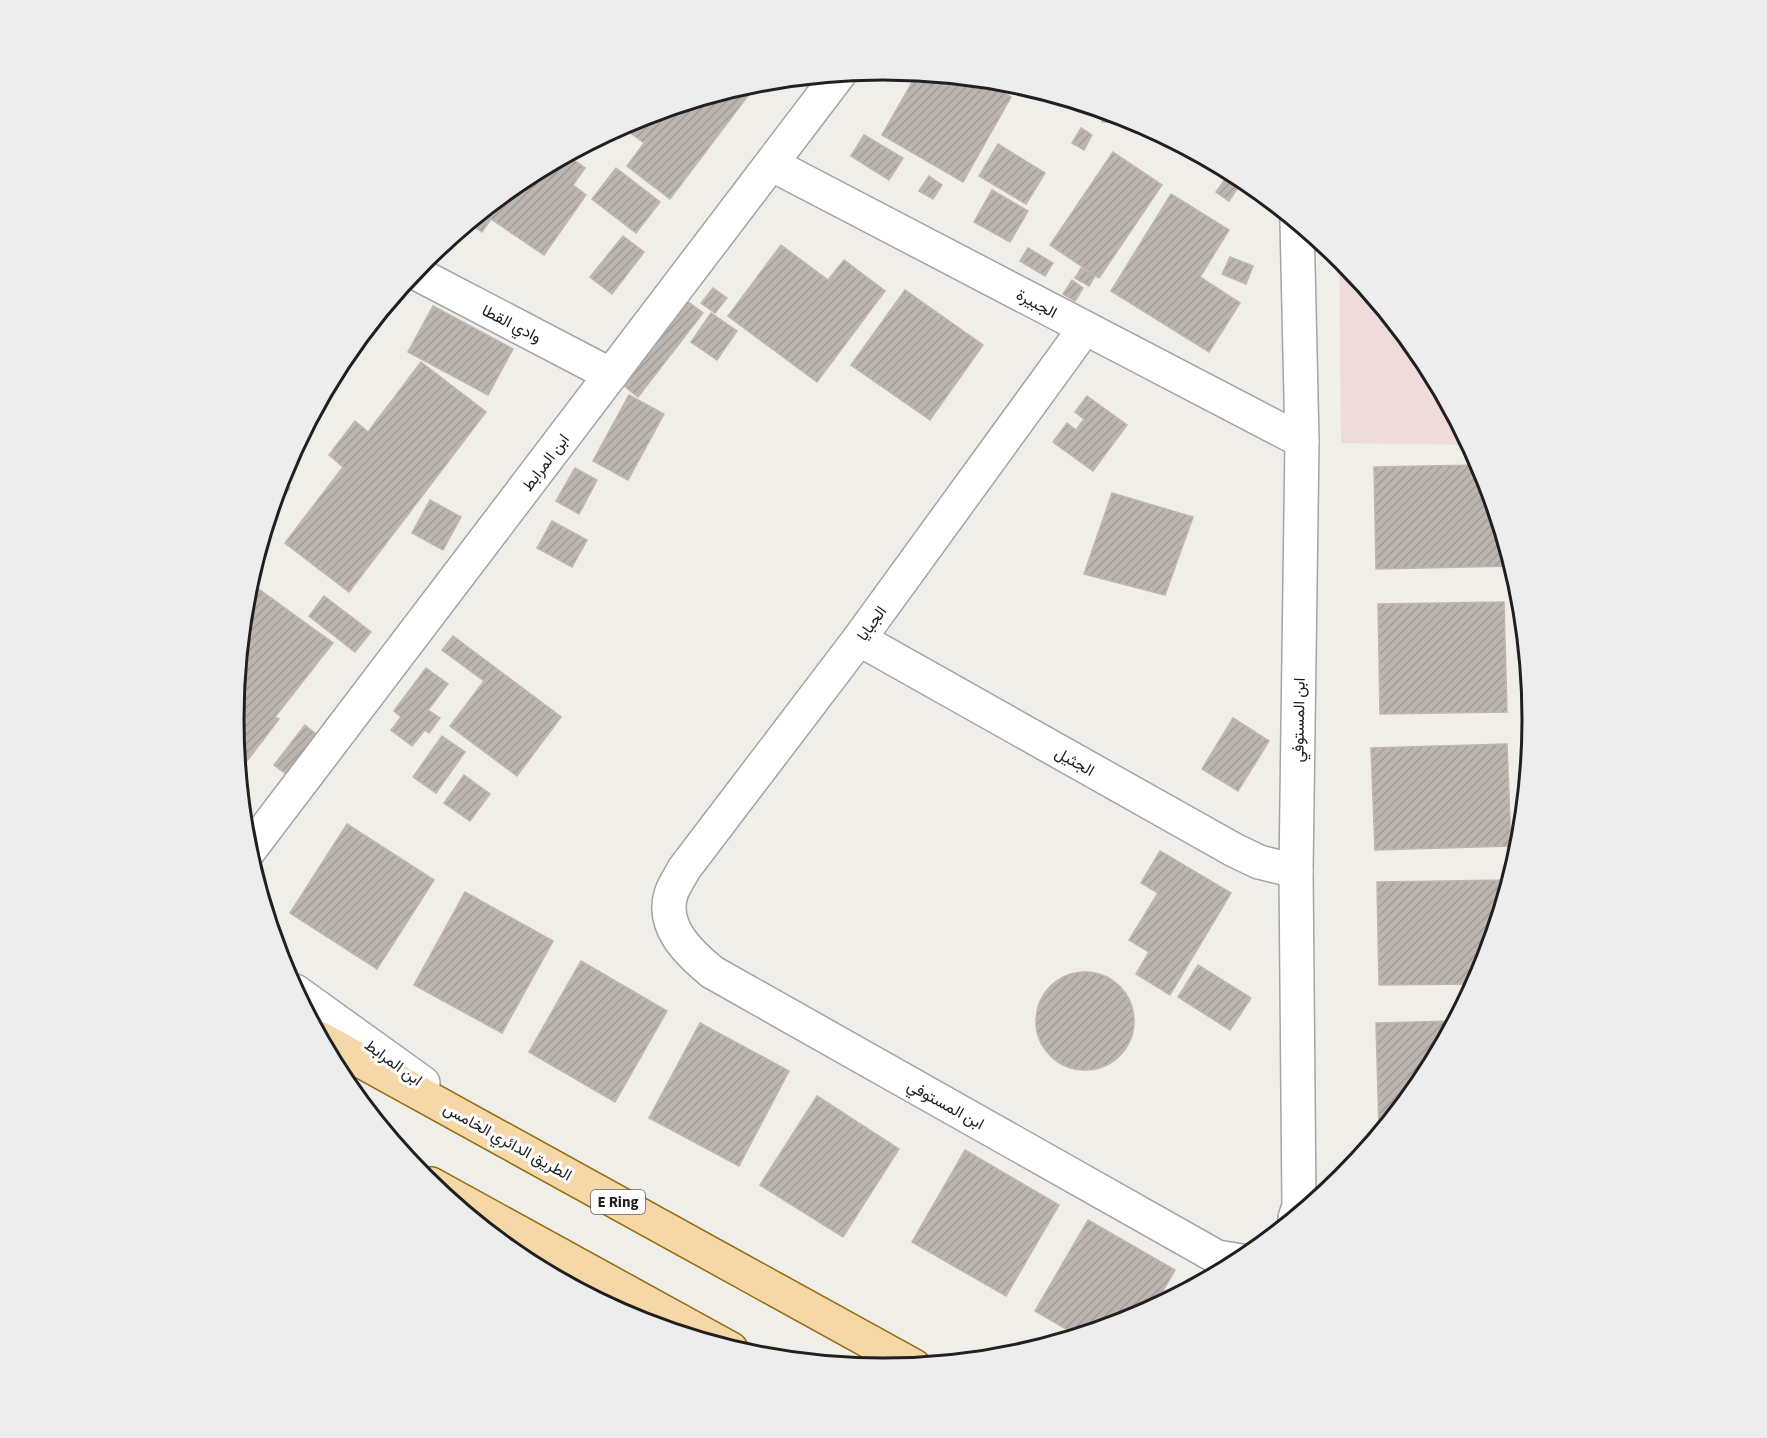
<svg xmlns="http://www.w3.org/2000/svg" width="1767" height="1438" font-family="'Source Sans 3',Vazirmatn,sans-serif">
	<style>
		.commercial { fill: #efdbd9 }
		.building { fill: url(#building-hatch); stroke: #c1b6ab; stroke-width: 1.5 }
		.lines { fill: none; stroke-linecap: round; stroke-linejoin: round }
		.street-casing { stroke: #a4a4a4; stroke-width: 36 }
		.primary-casing { stroke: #916b0c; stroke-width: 36 }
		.street { stroke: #fff; stroke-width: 33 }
		.primary { stroke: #f5d7a8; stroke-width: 33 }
		.labels { text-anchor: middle; stroke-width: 6; stroke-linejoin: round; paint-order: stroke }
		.shield { fill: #fff; stroke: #636363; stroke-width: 1.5 }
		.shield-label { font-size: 15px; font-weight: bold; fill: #202020 }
		.street-label { font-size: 16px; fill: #202020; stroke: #fff }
		.rim { fill: none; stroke: #202020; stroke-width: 3 }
	</style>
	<defs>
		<pattern id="building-hatch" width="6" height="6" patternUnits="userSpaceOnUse" patternTransform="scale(1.5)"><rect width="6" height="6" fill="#bdb6b0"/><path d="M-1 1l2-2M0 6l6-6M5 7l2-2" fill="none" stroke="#a29c97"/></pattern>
	</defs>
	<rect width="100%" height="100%" fill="#f0eee8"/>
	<polygon class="commercial" points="1339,256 1424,358 1471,445 1341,443"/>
	<g class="building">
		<polygon points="918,72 978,78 1011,97 963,182 882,135"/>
		<polygon points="759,81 670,199 627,166 644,143 621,126 635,118"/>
		<polygon points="1103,110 1133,119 1139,122 1102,122"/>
		<polygon points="1081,128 1092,135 1084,150 1072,143"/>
		<polygon points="864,135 903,158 889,180 851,156"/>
		<polygon points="998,144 1045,173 1026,204 979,176"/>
		<polygon points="1113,152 1162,185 1099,278 1050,245"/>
		<polygon points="567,155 585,168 573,185 586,195 544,255 491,219 482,232 469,223 523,178"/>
		<polygon points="616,168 660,202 636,233 592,199"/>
		<polygon points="1231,171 1244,179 1229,201 1216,192"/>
		<polygon points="929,176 942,185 933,199 919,191"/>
		<polygon points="992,190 1028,211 1010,242 974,222"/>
		<polygon points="1171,194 1229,230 1200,277 1240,303 1209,352 1111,291"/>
		<polygon points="623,236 644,252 612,294 590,277"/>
		<polygon points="781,245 828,280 844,260 885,291 817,382 728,316"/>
		<polygon points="1028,248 1053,263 1045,276 1020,261"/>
		<polygon points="1230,257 1253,266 1246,284 1222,274"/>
		<polygon points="1081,268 1095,276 1089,286 1075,278"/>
		<polygon points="1072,280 1083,288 1075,301 1063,294"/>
		<polygon points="713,288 727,298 715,313 701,303"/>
		<polygon points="905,290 983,345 930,420 851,365"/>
		<polygon points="683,298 703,313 638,397 618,381"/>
		<polygon points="433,306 513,349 488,395 408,352"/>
		<polygon points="711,313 737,331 717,360 691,342"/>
		<polygon points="421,362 486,412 349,592 285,543 343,467 329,455 355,421 368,432"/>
		<polygon points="629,395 664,414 628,480 593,461"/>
		<polygon points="1087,396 1127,425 1093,471 1053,442 1067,423 1076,430 1084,419 1075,412"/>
		<polygon points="1481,465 1513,566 1376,569 1374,467"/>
		<polygon points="575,468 597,480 579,514 556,501"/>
		<polygon points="280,481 290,488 268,521"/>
		<polygon points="1112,493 1193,517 1165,595 1084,574"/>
		<polygon points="430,500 461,517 443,550 412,533"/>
		<polygon points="552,521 587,540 572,567 537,548"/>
		<polygon points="249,582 333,643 275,717 279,719 247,761 237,754 234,719"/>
		<polygon points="324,596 371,632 355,652 309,616"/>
		<polygon points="1504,602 1507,712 1380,714 1378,604"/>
		<polygon points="453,636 561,717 517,776 450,726 484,681 442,650"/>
		<polygon points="426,668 448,684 428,710 440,718 429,733 425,730 412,746 391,730 401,717 394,711"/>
		<polygon points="1233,718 1269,741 1238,791 1202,769"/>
		<polygon points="305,725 317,735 286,774 274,765"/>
		<polygon points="442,736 465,752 436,793 413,777"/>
		<polygon points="1507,744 1511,846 1375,850 1371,748"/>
		<polygon points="464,775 490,794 470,821 444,803"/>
		<polygon points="347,824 434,880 377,969 290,913"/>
		<polygon points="1160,851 1231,893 1170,995 1136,974 1149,952 1129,940 1158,893 1141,883"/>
		<polygon points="1511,880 1484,968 1475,984 1379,985 1377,882"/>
		<polygon points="465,892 553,941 502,1033 414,985"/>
		<polygon points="581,961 667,1011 615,1102 529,1052"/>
		<polygon points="1198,965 1251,998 1230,1030 1178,997"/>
		<circle cx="1085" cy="1021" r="49"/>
		<polygon points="1456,1021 1424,1080 1385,1128 1379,1128 1376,1023"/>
		<polygon points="700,1023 789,1071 739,1166 649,1118"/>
		<polygon points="817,1096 899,1149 843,1237 760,1185"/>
		<polygon points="965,1150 1059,1205 1006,1296 912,1242"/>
		<polygon points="1088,1220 1175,1270 1153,1308 1132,1320 1078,1336 1035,1311"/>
		<polygon points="1214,1258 1230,1267 1200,1284 1199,1283"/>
	</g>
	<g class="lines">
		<g class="street-casing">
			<g id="street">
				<polyline points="773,165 1302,441"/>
				<polyline points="414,272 611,375"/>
				<path d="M 1085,328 L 859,639 L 684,869 C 680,877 674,885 671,894 C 661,927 689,953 712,972 L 1217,1257 L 1242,1261"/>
				<polyline points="859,639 1234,850 1259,862 1296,871"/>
				<polyline points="248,852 840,73"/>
				<polyline points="295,991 423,1083"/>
				<polyline points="1295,1218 1299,1206 1296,871 1302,441 1297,221"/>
			</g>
		</g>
		<g class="primary-casing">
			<g id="primary">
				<polyline points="321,1039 914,1366"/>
				<polyline points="431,1184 731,1349"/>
			</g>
		</g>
		<use href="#street" class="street"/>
		<use href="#primary" class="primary"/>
	</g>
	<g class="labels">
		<rect class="shield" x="591" y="1190" width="54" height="24" rx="4.5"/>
		<g class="shield-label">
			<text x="618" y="1207">E Ring</text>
		</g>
		<g class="street-label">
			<text transform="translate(1037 303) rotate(28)" y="6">الجبيرة</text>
			<text transform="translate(512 323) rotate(27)" y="6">وادي القطا</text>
			<text transform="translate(545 462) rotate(-53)" y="6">ابن المرابط</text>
			<text transform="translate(871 623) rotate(-54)" y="6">الجبايا</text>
			<text transform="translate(1298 720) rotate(-89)" y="6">ابن المستوفي</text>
			<text transform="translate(1075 761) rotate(29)" y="6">الجثيل</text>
			<text transform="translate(394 1062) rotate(36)" y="6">ابن المرابط</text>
			<text transform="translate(946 1104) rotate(29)" y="6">ابن المستوفي</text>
			<text transform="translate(508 1141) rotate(29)" y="6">الطريق الدائري الخامس</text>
		</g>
	</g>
	<path d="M0 0H1767V1438H0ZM244 719a639 639 0 1 1 1278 0a639 639 0 1 1-1278 0Z" fill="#ededed" fill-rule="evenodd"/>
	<path class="rim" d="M244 719a639 639 0 1 1 1278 0a639 639 0 1 1-1278 0Z"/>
</svg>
